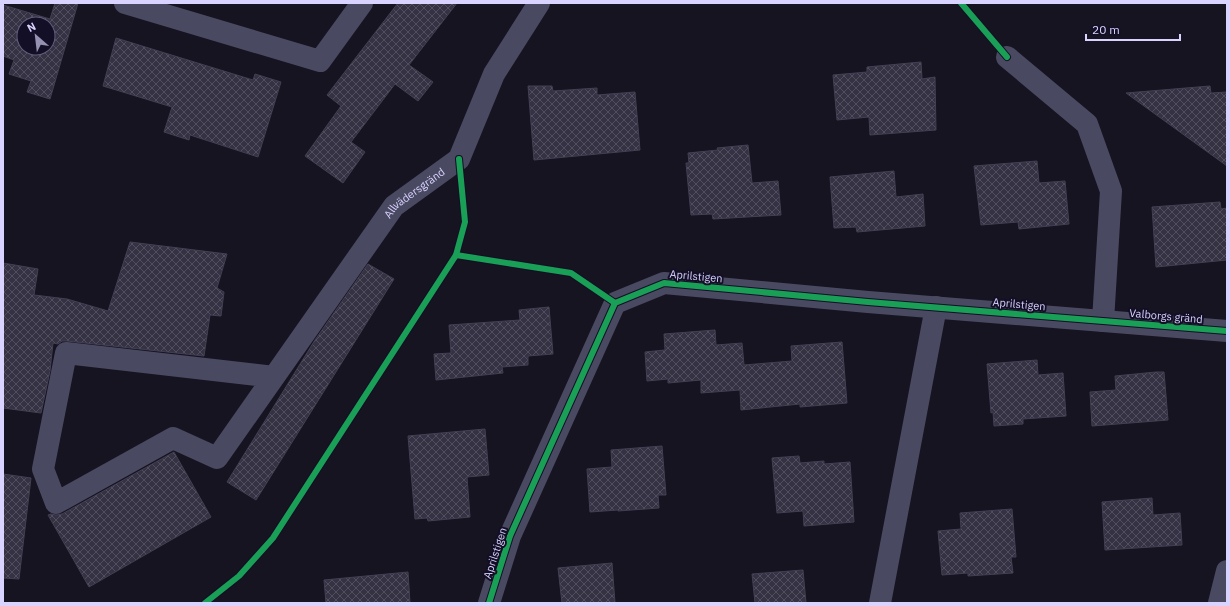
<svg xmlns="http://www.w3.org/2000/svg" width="1230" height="606" font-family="'IBM Plex Sans',sans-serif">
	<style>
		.building { fill: url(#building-cross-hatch); stroke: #433f54; fill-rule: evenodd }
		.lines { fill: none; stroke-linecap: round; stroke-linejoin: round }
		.minor { stroke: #4a4962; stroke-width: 22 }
		.cycleway-casing { stroke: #130f26; stroke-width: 8 }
		.cycleway { stroke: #1a9f57; stroke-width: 6 }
		.labels { text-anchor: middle; stroke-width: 4; stroke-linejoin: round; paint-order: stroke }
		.street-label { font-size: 11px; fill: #d9d4ff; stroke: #130f26 }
	</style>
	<defs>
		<pattern id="building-cross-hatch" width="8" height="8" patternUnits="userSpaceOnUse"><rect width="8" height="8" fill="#343243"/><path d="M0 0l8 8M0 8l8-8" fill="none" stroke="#514f5f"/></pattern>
	</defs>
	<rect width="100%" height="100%" fill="#161421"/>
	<g class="building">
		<path d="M 55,3 L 78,3 L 50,99 L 27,92 L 31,81 L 9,74 L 14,60 L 3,56 L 3,5 L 50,19 ZM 24,24 L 48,24 L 48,48 L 24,48 Z"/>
		<polygon points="398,3 457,3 409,65 433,82 418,101 395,84 351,142 365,152 343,183 305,156 341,106 327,95"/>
		<polygon points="116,38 253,80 255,74 281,82 258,157 190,135 189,140 164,132 172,107 103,86"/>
		<polygon points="921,62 922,79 935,77 936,130 870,135 869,117 837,120 833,75 867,72 867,67"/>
		<polygon points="528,86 552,86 553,91 597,88 597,95 635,92 640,150 534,160"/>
		<polygon points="1210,86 1211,93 1227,92 1227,166 1126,93"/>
		<polygon points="748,145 752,183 778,181 781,215 713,219 712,214 691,215 686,163 689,163 688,153 718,150 717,148"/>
		<polygon points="1037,161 1039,183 1065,181 1069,224 1019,229 1018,222 981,225 974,166"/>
		<polygon points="894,171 896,197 923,194 925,226 857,232 856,227 834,228 830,177"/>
		<polygon points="1220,202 1221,209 1227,208 1227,260 1156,267 1152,207"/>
		<polygon points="130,242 227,254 217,288 224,292 221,316 210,315 204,356 67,341 62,341 58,344 53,343 50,371 41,413 3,408 3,263 38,269 34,295 67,299 108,311"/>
		<polygon points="368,264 394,279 256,500 227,482 315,340"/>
		<polygon points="549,307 553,354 528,356 528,365 502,367 503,373 436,380 434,354 451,353 449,325 520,320 519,310"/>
		<polygon points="715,330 716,345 742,343 744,365 792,361 791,346 842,342 847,403 800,407 800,404 741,410 740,390 701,393 701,380 668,383 668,379 647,381 645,352 665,350 664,334"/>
		<polygon points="1037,360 1038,375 1063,373 1066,416 1023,419 1023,424 994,426 993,412 991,413 987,364"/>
		<polygon points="1156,372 1164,372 1168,420 1092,426 1090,392 1116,390 1115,376"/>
		<polygon points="485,429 489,475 467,477 470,517 428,521 427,518 415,519 408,436"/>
		<polygon points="662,446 666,495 658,495 659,508 618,511 618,510 590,512 587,469 612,467 611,450"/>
		<polygon points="174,452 211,517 89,587 48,515 51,514 56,515 62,514"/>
		<polygon points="799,456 800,463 824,461 824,464 850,462 854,522 804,526 803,511 777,513 772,458"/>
		<polygon points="3,474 31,478 19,579 3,578"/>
		<polygon points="1152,498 1153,515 1180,513 1182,545 1105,550 1102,502"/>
		<polygon points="1012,509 1016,557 1011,557 1013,573 968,576 968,573 942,575 938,531 961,529 960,513"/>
		<polygon points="612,563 615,603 562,603 558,568"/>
		<polygon points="803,570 806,603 755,603 752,574"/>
		<polygon points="408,572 410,603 326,603 324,580"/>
	</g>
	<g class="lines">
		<g class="minor">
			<polyline points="125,3 320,61 362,3"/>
			<polyline points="1007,57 1087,124 1111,191 1103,321"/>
			<path id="s1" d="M 274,377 L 66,353 L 43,469 L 56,503 L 173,438 L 217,458 L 394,206 L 459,159 L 494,74 L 539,3"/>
			<polyline points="489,603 510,536 615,303 664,283 868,302 1227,331"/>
			<polyline points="880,603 936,307"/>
			<polyline points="1219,603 1227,571"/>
		</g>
		<g class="cycleway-casing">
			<g id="cycleway">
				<polyline points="961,3 1007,57"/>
				<polyline points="456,255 571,273 615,303"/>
				<polyline points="205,603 239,576 273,538 456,255 465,222 459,159"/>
				<polyline points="489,603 510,536 615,303 664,283 868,302 1227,331"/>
			</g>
		</g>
		<use href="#cycleway" class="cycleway"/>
	</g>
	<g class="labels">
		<g class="street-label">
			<text dy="4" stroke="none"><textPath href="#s1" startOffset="878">Allvädersgränd</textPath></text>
			<text transform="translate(696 276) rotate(5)" y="4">Aprilstigen</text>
			<text transform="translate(1019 304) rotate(5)" y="4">Aprilstigen</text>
			<text transform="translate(1166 316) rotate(5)" y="4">Valborgs gränd</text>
			<text transform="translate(495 553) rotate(-72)" y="4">Aprilstigen</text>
		</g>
	</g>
	<rect width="1230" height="606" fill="none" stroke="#d9d4ff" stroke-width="8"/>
	<g transform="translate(36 36) rotate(332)"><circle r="19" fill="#130f26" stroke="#625e7d"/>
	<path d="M0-3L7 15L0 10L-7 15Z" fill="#9591b1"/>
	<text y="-6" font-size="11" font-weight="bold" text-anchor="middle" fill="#d9d4ff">N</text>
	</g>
	<path d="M1086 34v6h94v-6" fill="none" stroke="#d9d4ff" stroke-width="2"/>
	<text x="1092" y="34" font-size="12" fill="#d9d4ff" stroke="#130f26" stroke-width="3" paint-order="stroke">20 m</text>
</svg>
